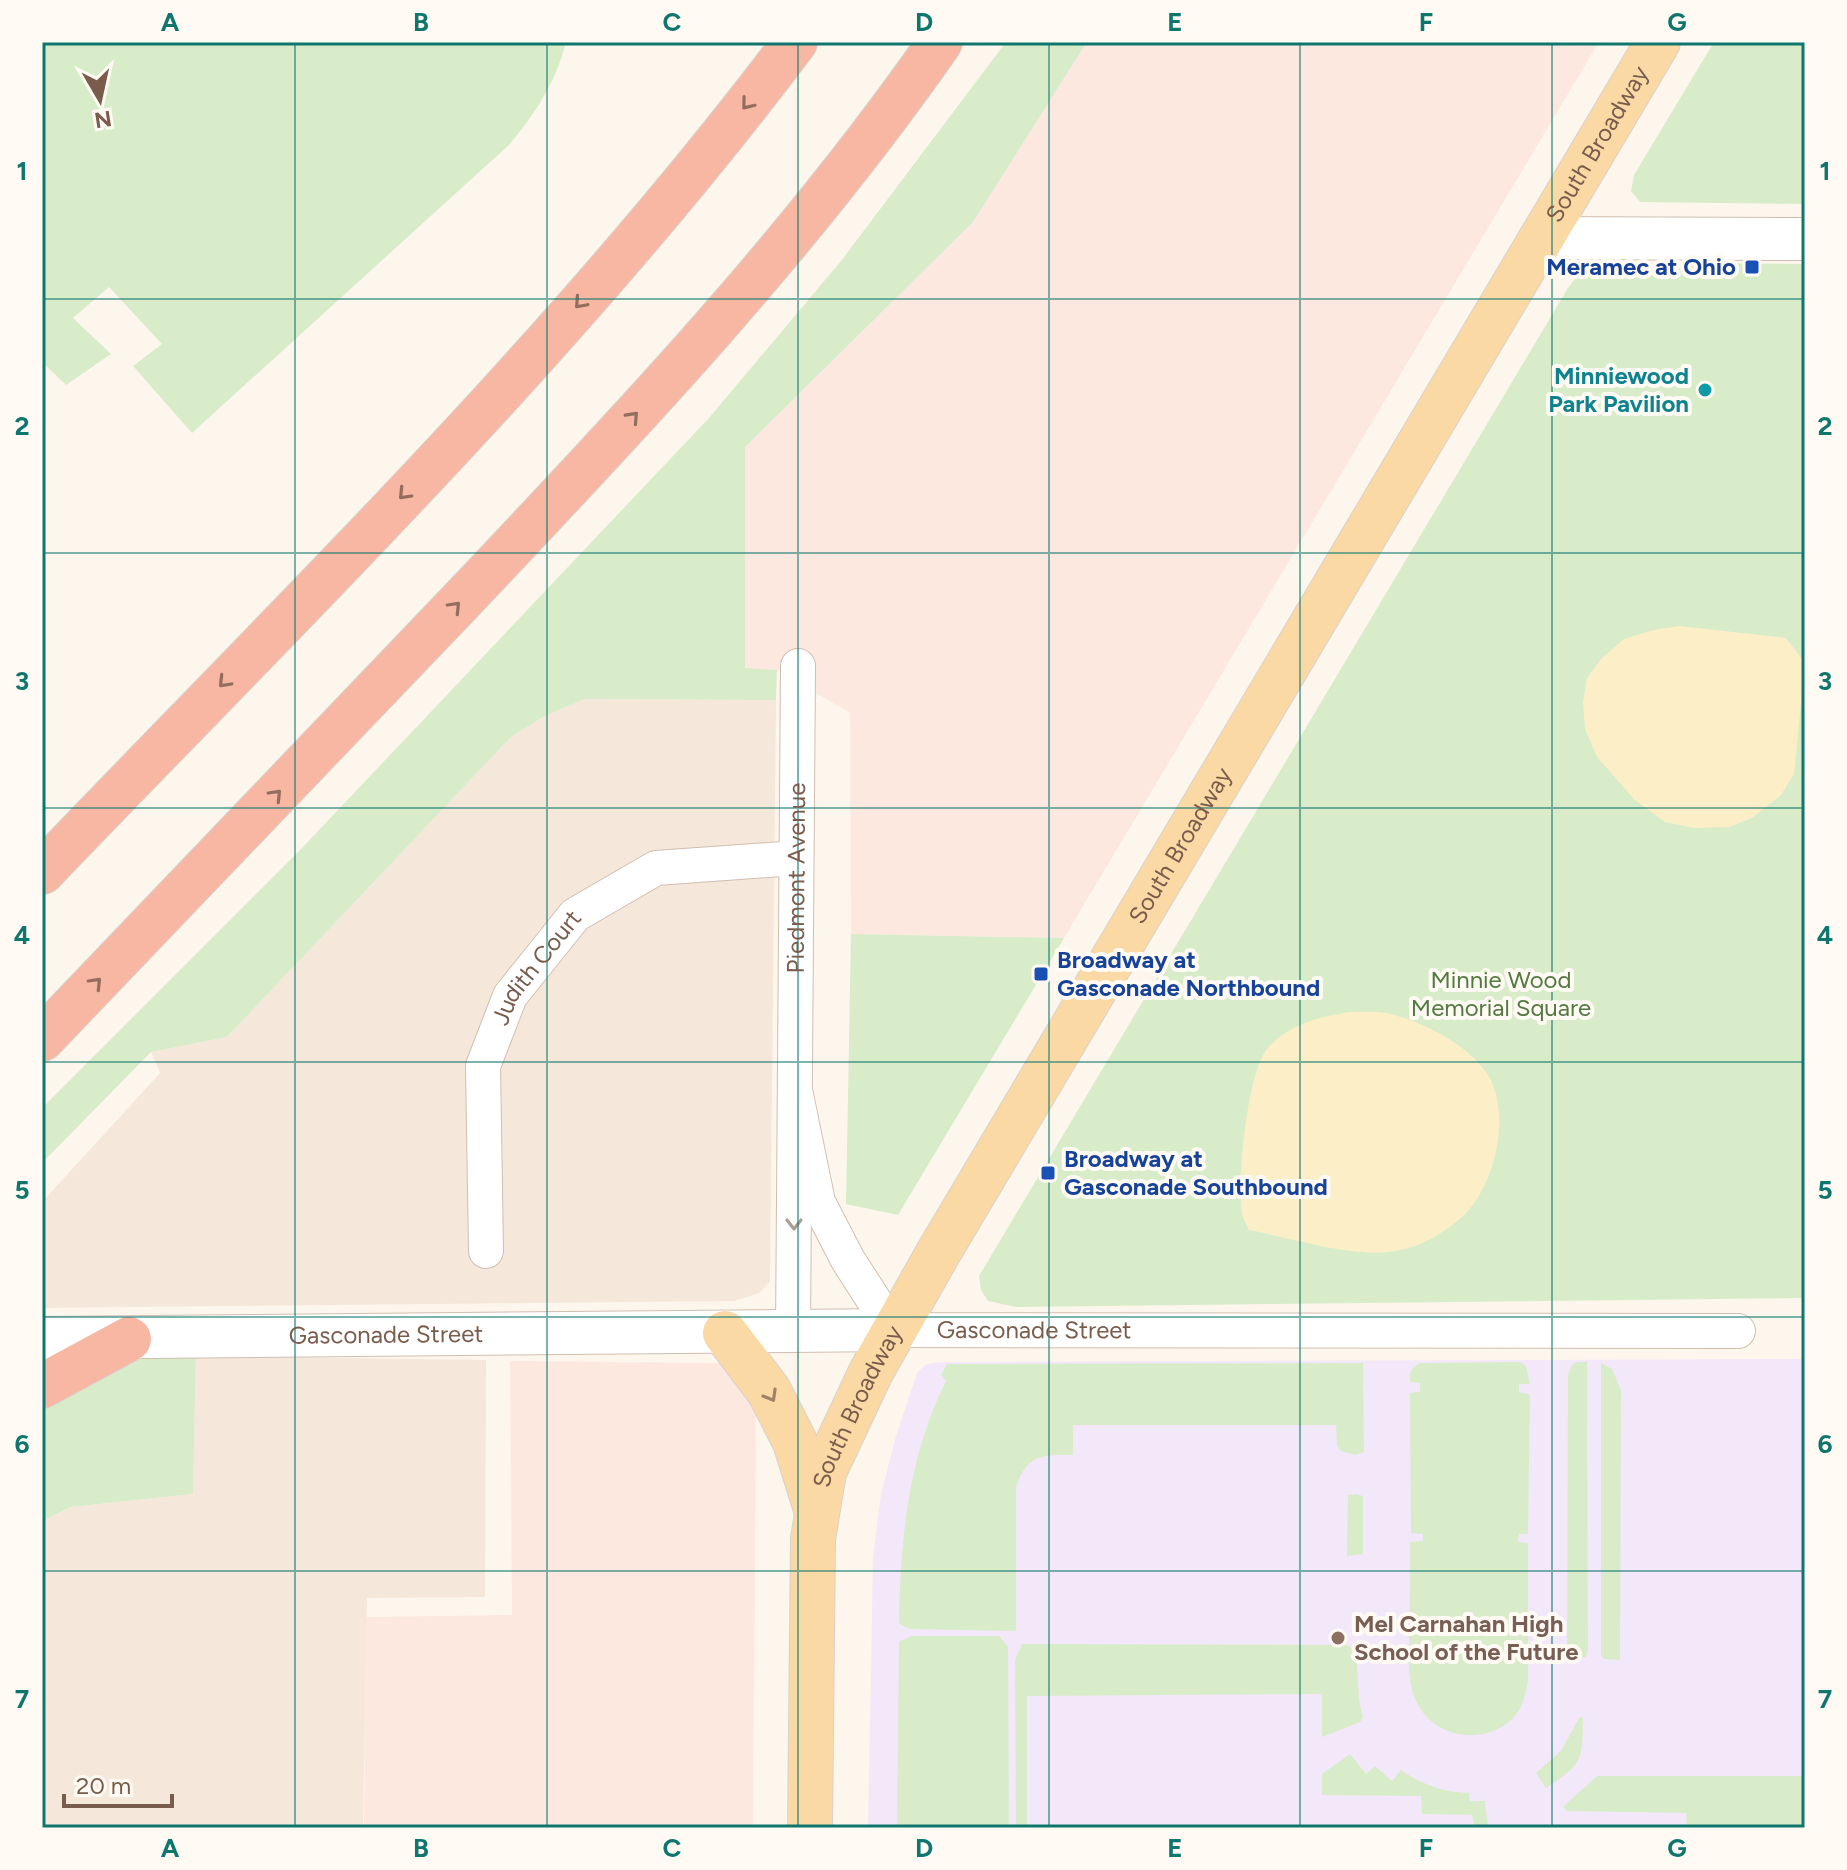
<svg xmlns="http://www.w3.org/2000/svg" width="1847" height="1870" font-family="Figtree,sans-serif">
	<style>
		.residential { fill: #f5e8da }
		.commercial { fill: #fde8e0 }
		.education { fill: #f3e8fa }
		.green { fill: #d8ecc9 }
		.sand { fill: #fcefc7 }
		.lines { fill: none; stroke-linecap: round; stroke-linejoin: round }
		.minor-casing { stroke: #d1beb0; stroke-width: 36 }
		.tertiary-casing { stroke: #d1beb0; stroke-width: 44 }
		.primary-casing { stroke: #dad1cd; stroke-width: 46 }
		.motorway-casing { stroke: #dad1cd; stroke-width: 46 }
		.minor { stroke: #fff; stroke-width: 34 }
		.tertiary { stroke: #fff; stroke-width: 42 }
		.primary { stroke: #fbd9a5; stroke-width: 44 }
		.motorway { stroke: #f7b7a3; stroke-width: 44 }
		.oneway { stroke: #936e5e }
		.oneway2 { stroke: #af9d94 }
		.oneway3 { stroke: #a18267 }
		.grid { fill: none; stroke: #0f766e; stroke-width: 2; stroke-opacity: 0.55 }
		.transit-dot { fill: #1a4fb4; stroke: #fffaf3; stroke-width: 3 }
		.culture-dot { fill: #0f9aa8; stroke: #fffaf3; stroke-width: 3 }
		.education-dot { fill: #8d6e63; stroke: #fffaf3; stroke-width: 3 }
		.labels { text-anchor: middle; stroke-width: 8; stroke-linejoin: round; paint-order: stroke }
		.street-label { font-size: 24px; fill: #7a5c4d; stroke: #fffaf3 }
		.transit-label { font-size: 24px; font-weight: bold; fill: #164399; stroke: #fffaf3; text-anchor: start }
		.culture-label { font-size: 24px; font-weight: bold; fill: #0d838f; stroke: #fffaf3; text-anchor: end }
		.park-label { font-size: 24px; fill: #537a41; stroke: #fffaf3 }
		.education-label { font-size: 24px; font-weight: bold; fill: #785e54; stroke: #fffaf3; text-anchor: start }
		.neatline { fill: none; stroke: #0f766e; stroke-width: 3 }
		.grid-label { font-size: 26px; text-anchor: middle; font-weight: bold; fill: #0f766e }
	</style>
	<rect width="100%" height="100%" fill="#fdf6ec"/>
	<g class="residential">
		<polygon points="583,699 776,700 770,1282 759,1293 735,1301 42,1308 42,1202 160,1073 151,1052 227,1037 511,737 545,716"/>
		<polygon points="196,1356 486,1360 485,1597 367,1598 363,1828 42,1828 42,1521 71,1507 193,1494"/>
	</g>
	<g class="commercial">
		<polygon points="1087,42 1599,42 1064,938 851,934 850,713 777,670 745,669 745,447 973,222"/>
		<polygon points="510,1361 719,1363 735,1367 756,1411 753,1828 364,1828 366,1617 512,1615"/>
	</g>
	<polygon class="education" points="1805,1359 1805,1828 868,1828 873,1557 881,1494 896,1436 917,1373 925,1365 938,1362"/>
	<g class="green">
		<path d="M 42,42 L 566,42 C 556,82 536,112 510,144 L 192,433 L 133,366 L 162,344 L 109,287 L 73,318 L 111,354 L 66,385 L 42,362 Z"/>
		<polygon points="1006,42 1087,42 973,222 745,447 745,668 777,670 776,700 584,699 545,716 511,737 227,1037 151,1052 42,1163 42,1108 302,848 709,418 841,261"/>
		<polygon points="1714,42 1805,42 1805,204 1640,202 1631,191 1634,175"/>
		<path d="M 1617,263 L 1805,264 L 1805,1298 L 1016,1307 L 988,1301 L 981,1290 L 979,1276 L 1568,288 C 1583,267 1591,266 1617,263 Z"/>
		<polygon points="851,934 1064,938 898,1215 846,1204"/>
		<polygon points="196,1356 193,1494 71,1507 42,1521 42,1405 125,1360"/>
		<path d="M 1520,1362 L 1526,1366 L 1530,1384 L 1519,1384 L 1519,1392 L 1530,1394 L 1528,1534 L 1519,1534 L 1518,1542 L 1528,1543 L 1528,1681 C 1525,1695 1522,1711 1511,1720 C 1480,1748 1428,1736 1414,1696 C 1407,1677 1409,1655 1409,1635 C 1410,1604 1410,1573 1410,1542 L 1423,1541 L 1423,1534 L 1411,1533 L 1410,1393 L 1420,1392 L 1420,1383 L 1410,1382 C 1410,1372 1410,1368 1420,1363 Z"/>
		<polygon points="1576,1362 1587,1362 1588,1651 1586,1657 1567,1659 1568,1375 1571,1366"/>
		<path d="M 1363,1363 L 1364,1452 L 1355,1455 L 1341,1451 L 1337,1445 L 1336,1425 L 1073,1425 L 1073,1455 C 1042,1455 1027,1454 1016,1487 L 1016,1631 L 910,1629 L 899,1624 C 900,1540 908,1457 946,1381 L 941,1375 L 947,1364 Z"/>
		<polygon points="1601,1363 1612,1369 1621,1390 1620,1660 1604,1659 1601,1655"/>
		<polygon points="1356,1494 1363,1496 1363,1554 1347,1556 1348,1495"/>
		<polygon points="911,1636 999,1636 1008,1647 1009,1828 897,1828 899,1642"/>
		<polygon points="1022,1644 1345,1645 1356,1649 1359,1700 1363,1718 1360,1722 1322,1737 1322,1694 1027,1696 1027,1828 1016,1828 1015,1660"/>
		<path d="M 1583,1717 C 1582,1761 1584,1763 1546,1788 L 1536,1773 L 1561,1751 L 1579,1718 Z"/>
		<path d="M 1350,1754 L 1366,1774 L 1375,1766 L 1392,1781 L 1401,1770 C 1423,1785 1443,1792 1469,1793 L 1470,1801 L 1485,1801 L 1488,1828 L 1475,1828 L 1472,1815 L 1422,1814 L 1421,1796 L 1322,1795 L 1322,1774 Z"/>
		<polygon points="1597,1776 1805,1776 1805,1828 1687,1828 1686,1813 1567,1811 1563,1807"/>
	</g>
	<g class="sand">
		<polygon points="1679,626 1786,638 1805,663 1794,774 1781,795 1752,818 1729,827 1694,828 1665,822 1635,800 1597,757 1585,729 1583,702 1587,678 1601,659 1624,639 1654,630"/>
		<path d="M 1350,1012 C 1361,1012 1375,1011 1386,1013 C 1422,1021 1468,1044 1488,1075 C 1511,1113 1496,1181 1467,1212 C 1446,1233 1417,1250 1387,1252 C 1347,1256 1290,1238 1249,1230 C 1247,1225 1243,1219 1242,1213 C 1237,1182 1247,1073 1267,1049 C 1289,1024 1318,1017 1350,1012 Z"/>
	</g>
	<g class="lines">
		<g class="minor-casing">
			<g id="minor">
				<path id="s1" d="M 795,1090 L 818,1202 L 848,1260 L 893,1330 L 1738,1331"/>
				<path id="s2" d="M 486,1251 L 483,1066 L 510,996 L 575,915 L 656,868 L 796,858"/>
				<path id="s3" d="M 793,1332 L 798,666"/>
			</g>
		</g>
		<g class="tertiary-casing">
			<g id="tertiary">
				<polyline points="1542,238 1805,239"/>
				<path id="s4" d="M 42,1338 L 893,1330"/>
			</g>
		</g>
		<g class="primary-casing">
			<g id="primary">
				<polyline points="725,1333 769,1391 795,1442 816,1509"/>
				<path id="s5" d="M 810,1828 L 813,1539 L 824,1472 L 871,1372 L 937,1255 L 1658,42"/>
			</g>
		</g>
		<g class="motorway-casing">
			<g id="motorway">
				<path d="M 42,872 C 300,603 570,341 795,42"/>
				<path d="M 42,1039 C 182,893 322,747 462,600 C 630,423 800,243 940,42"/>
				<polyline points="42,1386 129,1339"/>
			</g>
		</g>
		<use href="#minor" class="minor"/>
		<use href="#tertiary" class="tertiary"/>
		<use href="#primary" class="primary"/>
		<use href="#motorway" class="motorway"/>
	</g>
	<defs><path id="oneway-chevron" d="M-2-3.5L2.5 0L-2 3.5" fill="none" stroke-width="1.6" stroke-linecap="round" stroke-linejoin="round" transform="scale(2)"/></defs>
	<g class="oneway">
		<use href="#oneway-chevron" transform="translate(747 104) rotate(129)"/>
		<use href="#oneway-chevron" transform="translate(580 303) rotate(132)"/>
		<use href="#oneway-chevron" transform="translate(633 417) rotate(-47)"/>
		<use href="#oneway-chevron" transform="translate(404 494) rotate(134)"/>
		<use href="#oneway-chevron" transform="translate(455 607) rotate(-46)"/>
		<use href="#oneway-chevron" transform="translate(224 682) rotate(134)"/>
		<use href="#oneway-chevron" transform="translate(276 795) rotate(-46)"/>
		<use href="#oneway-chevron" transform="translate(96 983) rotate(-46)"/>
	</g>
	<use class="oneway2" href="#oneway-chevron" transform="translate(794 1224) rotate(90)"/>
	<use class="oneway3" href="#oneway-chevron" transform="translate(771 1396) rotate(60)"/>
	<path class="grid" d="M 295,42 L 295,1828M 547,42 L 547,1828M 798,42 L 798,1828M 1049,42 L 1049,1828M 1300,42 L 1300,1828M 1552,42 L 1552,1828M 42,299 L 1805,299M 42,553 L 1805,553M 42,808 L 1805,808M 42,1062 L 1805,1062M 42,1317 L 1805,1317M 42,1571 L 1805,1571"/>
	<g class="transit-dot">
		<rect x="1744" y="259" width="16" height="16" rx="4"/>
		<rect x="1033" y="966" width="16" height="16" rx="4"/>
		<rect x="1040" y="1165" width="16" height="16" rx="4"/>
	</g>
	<circle class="culture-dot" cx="1705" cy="390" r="8"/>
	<circle class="education-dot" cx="1338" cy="1638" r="8"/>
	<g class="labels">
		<g class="street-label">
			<text dy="8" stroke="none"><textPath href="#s5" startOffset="1894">South Broadway</textPath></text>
			<text dy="8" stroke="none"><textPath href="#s5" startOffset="1078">South Broadway</textPath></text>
			<text dy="8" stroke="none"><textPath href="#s3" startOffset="454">Piedmont Avenue</textPath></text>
			<text dy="8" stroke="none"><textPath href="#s2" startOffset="298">Judith Court</textPath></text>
			<text dy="8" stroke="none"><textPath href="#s1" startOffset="404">Gasconade Street</textPath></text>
			<text dy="8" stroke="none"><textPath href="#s4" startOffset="344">Gasconade Street</textPath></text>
			<text dy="8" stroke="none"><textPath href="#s5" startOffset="430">South Broadway</textPath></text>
		</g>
		<g class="transit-label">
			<text x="1736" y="275" text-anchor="end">Meramec at Ohio</text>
			<text x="1057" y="968">Broadway at<tspan x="1057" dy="28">Gasconade Northbound</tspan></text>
			<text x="1064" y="1167">Broadway at<tspan x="1064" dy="28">Gasconade Southbound</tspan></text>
		</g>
		<g class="culture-label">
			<text x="1689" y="384">Minniewood<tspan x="1689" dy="28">Park Pavilion</tspan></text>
		</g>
		<g class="park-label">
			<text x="1501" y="988">Minnie Wood<tspan x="1501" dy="28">Memorial Square</tspan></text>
		</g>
		<g class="education-label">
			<text x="1354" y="1632">Mel Carnahan High<tspan x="1354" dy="28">School of the Future</tspan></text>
		</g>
	</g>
	<rect width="1847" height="1870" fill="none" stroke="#fffaf3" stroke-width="88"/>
	<g transform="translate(100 100) rotate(171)" stroke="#fffaf3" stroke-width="6" paint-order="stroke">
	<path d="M0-6L14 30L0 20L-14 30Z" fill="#7a5c4d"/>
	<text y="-12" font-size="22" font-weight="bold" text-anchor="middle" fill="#7a5c4d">N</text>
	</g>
	<path d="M64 1794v12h108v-12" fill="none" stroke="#7a5c4d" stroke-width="4"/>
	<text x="76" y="1794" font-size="24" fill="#7a5c4d" stroke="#fffaf3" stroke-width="6" paint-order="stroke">20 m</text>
	<rect x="44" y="44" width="1759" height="1782" class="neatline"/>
	<g class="grid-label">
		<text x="170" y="31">A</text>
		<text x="421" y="31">B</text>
		<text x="672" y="31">C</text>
		<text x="924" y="31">D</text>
		<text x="1175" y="31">E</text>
		<text x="1426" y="31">F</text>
		<text x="1677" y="31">G</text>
		<text x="22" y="180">1</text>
		<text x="1825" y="180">1</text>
		<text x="22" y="435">2</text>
		<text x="1825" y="435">2</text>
		<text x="22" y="690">3</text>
		<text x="1825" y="690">3</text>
		<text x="22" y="944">4</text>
		<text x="1825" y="944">4</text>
		<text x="22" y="1199">5</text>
		<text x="1825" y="1199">5</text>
		<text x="22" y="1453">6</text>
		<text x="1825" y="1453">6</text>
		<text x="22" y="1708">7</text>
		<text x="1825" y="1708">7</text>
		<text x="170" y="1857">A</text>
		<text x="421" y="1857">B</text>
		<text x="672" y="1857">C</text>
		<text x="924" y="1857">D</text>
		<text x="1175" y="1857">E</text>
		<text x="1426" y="1857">F</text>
		<text x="1677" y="1857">G</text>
	</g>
</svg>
